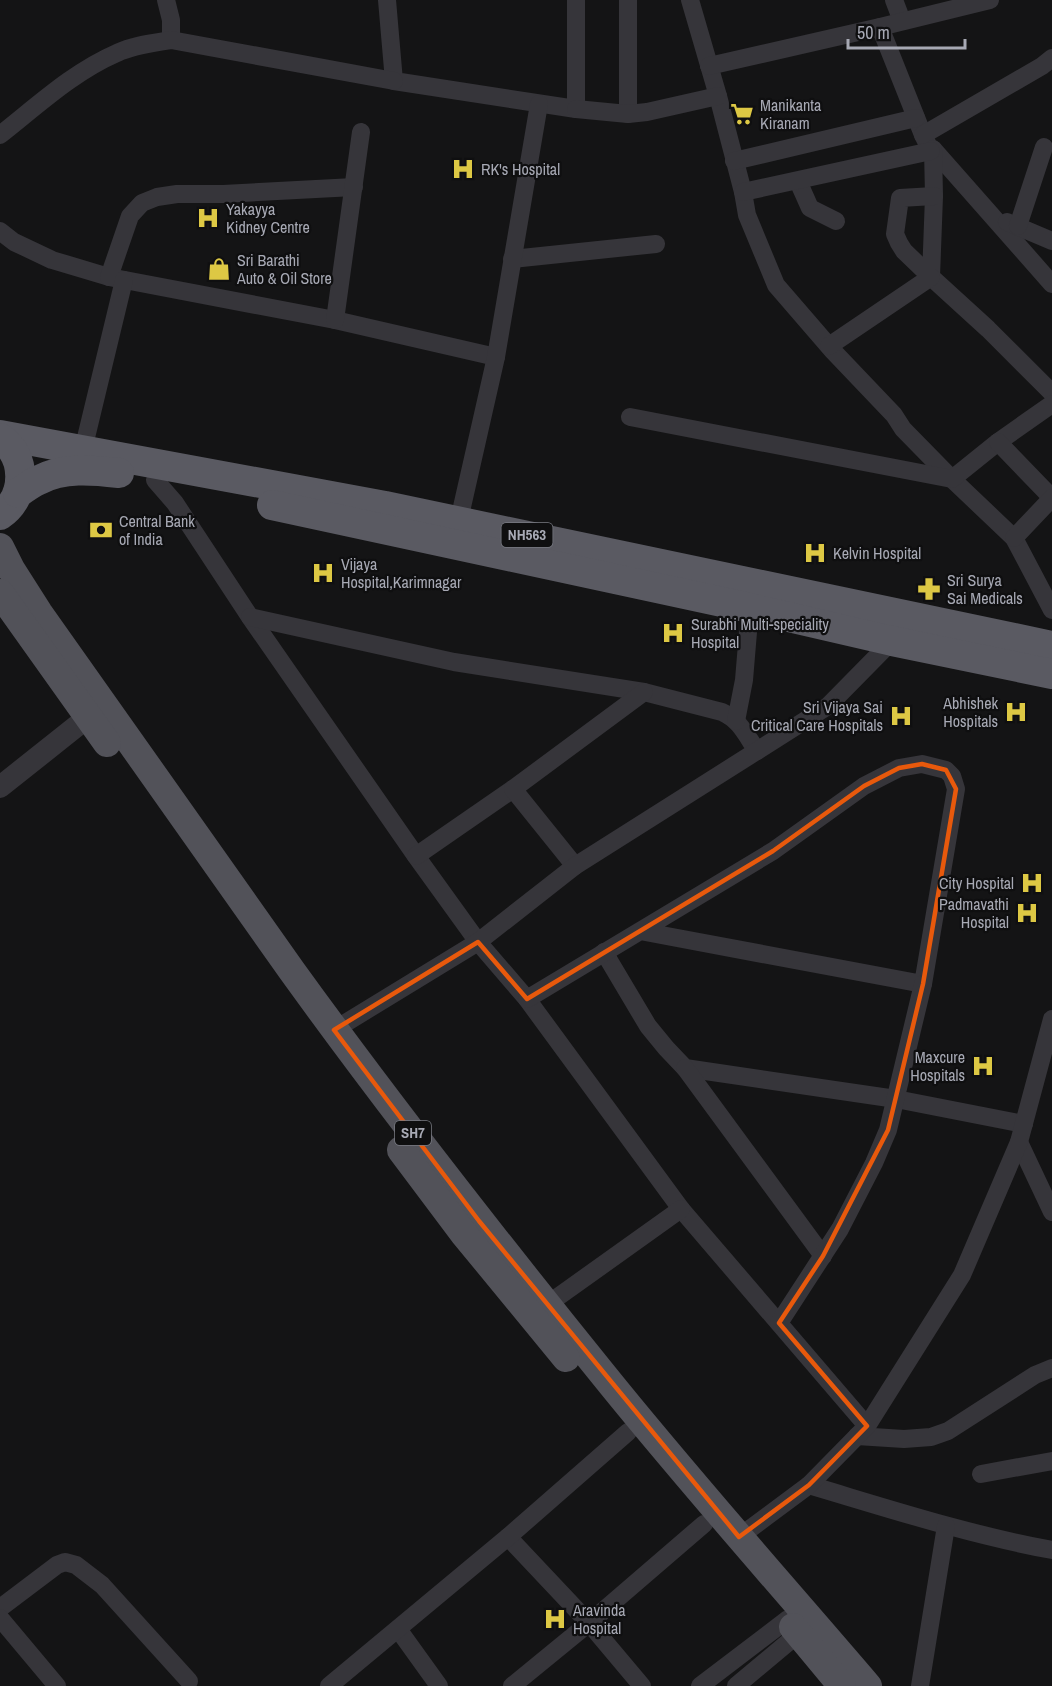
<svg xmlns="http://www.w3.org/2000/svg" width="1052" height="1686" font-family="'Archivo Narrow',sans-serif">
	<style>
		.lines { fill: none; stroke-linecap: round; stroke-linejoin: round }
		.minor { stroke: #36353a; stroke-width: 18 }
		.tertiary { stroke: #36353a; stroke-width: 22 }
		.primary { stroke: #525259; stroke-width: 28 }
		.trunk { stroke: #5a5a62; stroke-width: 30 }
		.marked { fill: none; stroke: #e8590c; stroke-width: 4.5; stroke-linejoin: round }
		.labels { text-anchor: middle; stroke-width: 4.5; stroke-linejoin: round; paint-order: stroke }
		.shield { fill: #0f0f10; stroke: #797b83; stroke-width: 1.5 }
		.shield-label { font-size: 15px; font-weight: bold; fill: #a7a9b4 }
		.poi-label { font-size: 16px; fill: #a7a9b4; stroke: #0f0f10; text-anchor: start }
	</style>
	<rect width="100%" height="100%" fill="#141415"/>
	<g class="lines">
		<g class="minor">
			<polyline points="166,0 171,20 171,40"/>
			<polyline points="387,0 394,81 576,109 576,0"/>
			<polyline points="628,0 628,114"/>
			<polyline points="690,0 718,96 743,192 747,215 776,285 833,351 894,415 903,429 952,479 1014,538 1052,610"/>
			<polyline points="894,0 902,21"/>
			<polyline points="880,27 923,135 931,151 933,149 1052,284"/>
			<polyline points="709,66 880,27 990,0"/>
			<polyline points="576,109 628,114 647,112 718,96"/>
			<path d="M 0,135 C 37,106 73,72 117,53 C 134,45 153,43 171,40 L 394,81"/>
			<polyline points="923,135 1042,66 1052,58"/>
			<polyline points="933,149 934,196 931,277 988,329 1052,393"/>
			<polyline points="734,161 916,118"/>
			<polyline points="798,181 810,208 836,221"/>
			<polyline points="743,192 931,151"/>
			<polyline points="1007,222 1052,241"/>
			<polyline points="1018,226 1044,147"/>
			<polyline points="0,231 14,242 52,260 109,277 335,320 496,357"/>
			<polyline points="512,259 656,244"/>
			<polyline points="109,277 130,216 142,203 157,197 177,194 223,194 354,187"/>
			<polyline points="335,320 361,132"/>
			<polyline points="829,346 931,277 904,251 899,243 895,234 900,198 934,196"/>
			<polyline points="630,417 952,479 998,442 1052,404"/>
			<polyline points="998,442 1052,498"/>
			<polyline points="83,450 124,280"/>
			<polyline points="155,480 175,503 250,617 416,856 478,942 527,999 681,1209 867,1426"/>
			<polyline points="457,529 496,357 539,104"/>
			<polyline points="1014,538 1052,498"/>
			<path d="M 250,617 L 454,662 L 644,692 L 722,712 C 740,720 746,735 757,751"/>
			<polyline points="736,721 744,680 750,608"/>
			<polyline points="416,856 513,789"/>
			<polyline points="575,866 513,789 644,692"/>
			<polyline points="604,952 648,1026 666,1048 685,1068 896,1099 1024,1124"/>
			<polyline points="527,999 773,851 864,786 899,768 922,764 946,770 952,776 956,789 923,984 640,931"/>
			<polyline points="334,1030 478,942 575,866 828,706 892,641"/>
			<polyline points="685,1068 823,1256"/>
			<polyline points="1019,1142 1052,1212"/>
			<polyline points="548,1304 681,1209"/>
			<polyline points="779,1323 840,1229 874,1163 888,1130 923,984"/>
			<polyline points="857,1436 904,1439 931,1437 948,1431 1035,1375 1052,1368"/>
			<polyline points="981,1474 1052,1461"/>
			<path d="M 809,1485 C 890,1509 970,1535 1052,1550"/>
			<polyline points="508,1537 589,1623 642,1686"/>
			<polyline points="739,1537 809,1485 867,1426 962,1275 1019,1142 1052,1019"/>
			<polyline points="0,1608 57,1565 65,1562 76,1565 102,1585 189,1681"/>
			<polyline points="0,1618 57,1686"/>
			<polyline points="398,1629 439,1686"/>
			<polyline points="329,1686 508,1537 628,1432"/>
			<polyline points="512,1686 589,1623 704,1524"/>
			<polyline points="700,1686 788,1619"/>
			<polyline points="736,1686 798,1634"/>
			<polyline points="920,1686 946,1526"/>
		</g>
		<polyline class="tertiary" points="0,787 88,717"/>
		<g class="primary">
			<path d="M 0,547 L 11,569 L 39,613 L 292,971 C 391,1108 496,1242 602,1373 C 688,1480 779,1582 868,1686"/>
			<polyline points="0,593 107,743"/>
			<polyline points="401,1150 464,1234 566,1358"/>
			<polyline points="793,1627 842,1686"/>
		</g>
		<g class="trunk">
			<polyline points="0,435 385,506 1052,646"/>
			<path d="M 0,438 C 27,456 27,497 0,515"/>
			<path d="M 18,493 C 25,488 32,483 39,480 C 63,467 93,470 119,473"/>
			<polyline points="272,505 750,608 892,641 1052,674"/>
		</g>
	</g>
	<path class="marked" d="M 922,764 L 946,770 L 956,789 L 923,984 L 888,1130 L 823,1256 L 779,1323 L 867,1426 L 809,1485 L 739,1537 L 479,1221 L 334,1030 L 478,942 L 527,999 L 773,851 L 864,786 L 899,768 Z"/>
	<defs>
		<g id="supermarket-bare" transform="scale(1.8)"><path d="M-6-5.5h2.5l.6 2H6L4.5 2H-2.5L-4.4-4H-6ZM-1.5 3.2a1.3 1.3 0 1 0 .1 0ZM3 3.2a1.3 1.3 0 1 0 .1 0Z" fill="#ddc844" stroke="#0f0f10" stroke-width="2.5" paint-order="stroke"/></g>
		<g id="hospital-bare" transform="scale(1.8)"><path d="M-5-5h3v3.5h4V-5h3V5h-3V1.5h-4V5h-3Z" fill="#ddc844" stroke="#0f0f10" stroke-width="2.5" paint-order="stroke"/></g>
		<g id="shop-bare" transform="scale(1.8)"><path d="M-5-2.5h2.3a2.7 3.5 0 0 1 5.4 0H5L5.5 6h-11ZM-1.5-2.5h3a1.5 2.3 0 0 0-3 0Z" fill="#ddc844" stroke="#0f0f10" stroke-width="2.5" paint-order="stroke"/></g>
		<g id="bank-bare" transform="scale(1.8)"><path d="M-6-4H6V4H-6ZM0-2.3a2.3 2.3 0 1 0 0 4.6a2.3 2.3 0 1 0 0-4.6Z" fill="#ddc844" stroke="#0f0f10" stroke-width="2.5" paint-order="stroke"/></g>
		<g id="pharmacy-bare" transform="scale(1.8)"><path d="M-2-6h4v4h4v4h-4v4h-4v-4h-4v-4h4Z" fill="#ddc844" stroke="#0f0f10" stroke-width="2.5" paint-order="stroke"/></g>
	</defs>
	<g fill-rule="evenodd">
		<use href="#supermarket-bare" x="742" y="114"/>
		<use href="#hospital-bare" x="463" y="169"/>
		<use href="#hospital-bare" x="208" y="218"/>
		<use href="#shop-bare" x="219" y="269"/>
		<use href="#bank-bare" x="101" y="530"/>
		<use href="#hospital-bare" x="815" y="553"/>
		<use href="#hospital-bare" x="323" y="573"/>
		<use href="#pharmacy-bare" x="929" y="589"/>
		<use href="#hospital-bare" x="673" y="633"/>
		<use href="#hospital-bare" x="1016" y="712"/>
		<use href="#hospital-bare" x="901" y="716"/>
		<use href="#hospital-bare" x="1032" y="883"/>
		<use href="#hospital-bare" x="1027" y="913"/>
		<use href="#hospital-bare" x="983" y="1066"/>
		<use href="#hospital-bare" x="555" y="1619"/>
	</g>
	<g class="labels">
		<g class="shield">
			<rect x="501.5" y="523" width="51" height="24" rx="4.5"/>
			<rect x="395" y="1121" width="36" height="24" rx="4.5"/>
		</g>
		<g class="shield-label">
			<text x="527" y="540">NH563</text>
			<text x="413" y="1138">SH7</text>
		</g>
		<g class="poi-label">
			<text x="760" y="111">Manikanta<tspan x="760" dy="18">Kiranam</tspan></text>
			<text x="481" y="175">RK's Hospital</text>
			<text x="226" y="215">Yakayya<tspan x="226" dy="18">Kidney Centre</tspan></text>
			<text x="237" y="266">Sri Barathi<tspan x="237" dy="18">Auto &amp; Oil Store</tspan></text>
			<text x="119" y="527">Central Bank<tspan x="119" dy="18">of India</tspan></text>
			<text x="833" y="559">Kelvin Hospital</text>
			<text x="341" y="570">Vijaya<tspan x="341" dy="18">Hospital,Karimnagar</tspan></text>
			<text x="947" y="586">Sri Surya<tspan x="947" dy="18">Sai Medicals</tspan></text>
			<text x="691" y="630">Surabhi Multi-speciality<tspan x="691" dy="18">Hospital</tspan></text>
			<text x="998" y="709" text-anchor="end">Abhishek<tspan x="998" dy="18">Hospitals</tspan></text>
			<text x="883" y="713" text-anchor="end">Sri Vijaya Sai<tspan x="883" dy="18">Critical Care Hospitals</tspan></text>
			<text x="1014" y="889" text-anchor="end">City Hospital</text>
			<text x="1009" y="910" text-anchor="end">Padmavathi<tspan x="1009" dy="18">Hospital</tspan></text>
			<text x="965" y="1063" text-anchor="end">Maxcure<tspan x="965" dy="18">Hospitals</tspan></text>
			<text x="573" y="1616">Aravinda<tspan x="573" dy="18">Hospital</tspan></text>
		</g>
	</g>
	<path d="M848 39v9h117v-9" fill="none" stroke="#a7a9b4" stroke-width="3"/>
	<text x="857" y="39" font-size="18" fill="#a7a9b4" stroke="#0f0f10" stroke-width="4.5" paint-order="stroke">50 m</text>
</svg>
